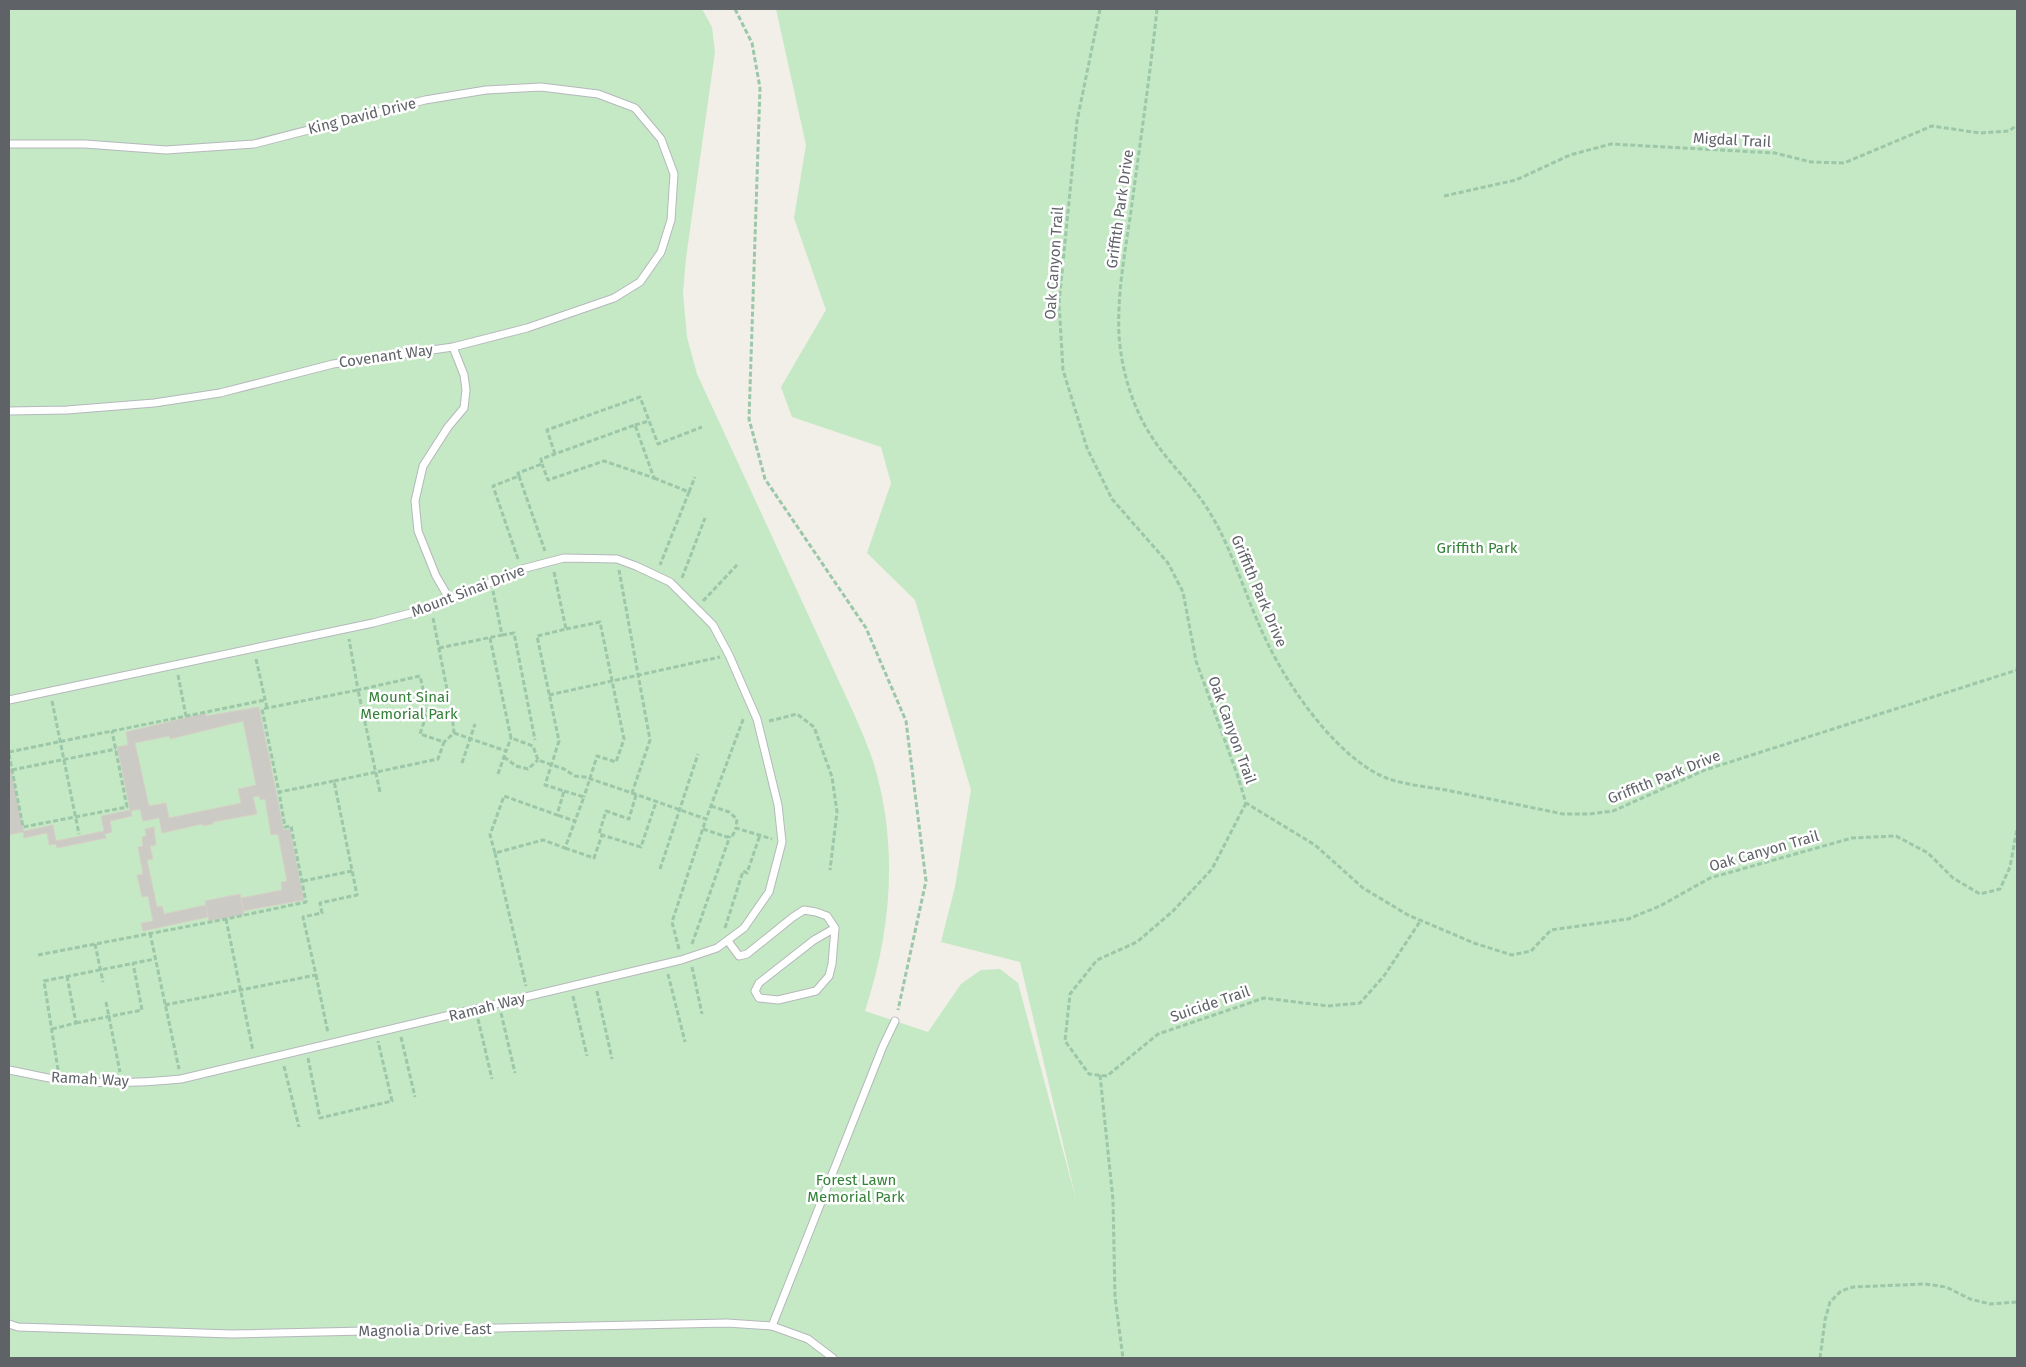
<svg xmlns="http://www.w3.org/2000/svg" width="2026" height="1367" font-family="'Fira Sans',sans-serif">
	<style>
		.green { fill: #c5e8c5 }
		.building { fill: #cccac5; stroke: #d6d1c6; fill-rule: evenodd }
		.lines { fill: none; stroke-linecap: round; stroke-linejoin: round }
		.service-casing { stroke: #b5b8bc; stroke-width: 9 }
		.path { stroke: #9cc7a9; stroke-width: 3; stroke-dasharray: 5 2.5; stroke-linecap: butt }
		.service { stroke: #fff; stroke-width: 7 }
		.labels { text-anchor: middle; stroke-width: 5; stroke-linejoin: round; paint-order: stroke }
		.street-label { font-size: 15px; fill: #5f6368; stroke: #fff }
		.park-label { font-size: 15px; fill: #348238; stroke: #fff }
	</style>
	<rect width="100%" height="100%" fill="#f1efe8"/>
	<path class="green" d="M 9,9 L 702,9 L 712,27 L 715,52 L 686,258 L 683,293 L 687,337 L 697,374 L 855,716 C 861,730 867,744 872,758 C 899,842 892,929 865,1011 L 928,1032 L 961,984 L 981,970 L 1000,969 L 1018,983 L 1077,1203 L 1020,962 L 941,942 L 955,887 L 971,790 L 915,600 L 867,553 L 891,483 L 881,447 L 792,417 L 781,387 L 826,310 L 794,218 L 806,145 L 776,9 L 2017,9 L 2017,1358 L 9,1358 Z"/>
	<g class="building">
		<path d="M 259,707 L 284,830 L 290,829 L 304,900 L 243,911 L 241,898 L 282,890 L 281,882 L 287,881 L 278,834 L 271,835 L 265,799 L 260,800 L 259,796 L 253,797 L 257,814 L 213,822 L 213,824 L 203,826 L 202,824 L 162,833 L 159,818 L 143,821 L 140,809 L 131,811 L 132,816 L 110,821 L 112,832 L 105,834 L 106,838 L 57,848 L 56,844 L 49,845 L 47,833 L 24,838 L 23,832 L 9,835 L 9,768 L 11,768 L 24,831 L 53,825 L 56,841 L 104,831 L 101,816 L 130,810 L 117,747 L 128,745 L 126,732 L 206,713 L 206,716 ZM 243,721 L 256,785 L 238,789 L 241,803 L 169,818 L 166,803 L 149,806 L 135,743 L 169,736 L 170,739 Z"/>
		<polygon points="154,827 156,845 150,846 153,859 147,860 157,907 162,906 164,914 206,905 208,917 143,931 141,923 153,921 148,896 142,897 137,875 143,874 138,847 143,846 142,837 146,836 145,829"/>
		<polygon points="240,894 244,915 209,921 205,901"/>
	</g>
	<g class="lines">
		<g class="service-casing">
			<g id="service">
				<polyline points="9,144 85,144 166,150 254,144 425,100 486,90 541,87 598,94 635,108 661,139 674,174 671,220 661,252 640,282 614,298 527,328 453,347 333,364 220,393 154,403 67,410 9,411"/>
				<polyline points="450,600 436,576 418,531 415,501 423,466 448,427 464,408 466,390 464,375 453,347"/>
				<path d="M 9,700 L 373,623 L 430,608 L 522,569 L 564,558 L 617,559 L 636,566 L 670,582 L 713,625 L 729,655 L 757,719 L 778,805 L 782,842 L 769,892 L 744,928 L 717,948 L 681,960 L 181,1079 C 141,1083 101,1084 62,1080 C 44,1078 26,1073 9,1070"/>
				<polyline points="728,941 739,956 747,954 793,917 804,910 816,912 827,916 835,928 832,964 829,976 816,991 778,1000 759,998 755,991 759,983 814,940 835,928"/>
				<polyline points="9,1324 18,1327 232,1334 727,1323 772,1326 808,1339 833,1358"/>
				<polyline points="772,1326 883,1046 895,1021"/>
			</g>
		</g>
		<g class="path">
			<polyline points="735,9 752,43 760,88 749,419 765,479 866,628 906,721 926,881 898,1010"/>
			<polyline points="1100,9 1077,121 1059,303 1063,370 1087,448 1112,499 1168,563 1183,592 1196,661 1237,774 1246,803 1315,845 1363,888 1408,915 1474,943 1512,955 1531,951 1551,930 1628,919 1660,906 1710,878 1852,838 1896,836 1928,853 1953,878 1980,894 2000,889 2010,867 2017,829"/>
			<path d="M 1157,9 C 1150,76 1140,143 1131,211 C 1125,252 1117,294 1119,335 C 1121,368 1132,406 1150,434 C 1167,462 1193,484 1210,513 C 1235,554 1247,603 1269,646 C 1291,691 1341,762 1389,779 C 1407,785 1428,787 1446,790 C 1485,798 1524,806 1563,814 L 1589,814 L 1613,811 L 1705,770 L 2017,670"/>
			<polyline points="1444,196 1516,180 1570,155 1611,144 1775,153 1811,162 1844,163 1932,126 1980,133 2009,131 2017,125"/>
			<polyline points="635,425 649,421"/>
			<polyline points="555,454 547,430 640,397 658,444 702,427"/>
			<polyline points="519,476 545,551"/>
			<polyline points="654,478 689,492 660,565"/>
			<polyline points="689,492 695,477"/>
			<polyline points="518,559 493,486 519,476 518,473 542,464 541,459 635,425 654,478 604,461 548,480 542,464"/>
			<polyline points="554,572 566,629 537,636 559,741 545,785 564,791 557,815 504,796 490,835 495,853 543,840 565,848 575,821 557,815"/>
			<polyline points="682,578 705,518"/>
			<polyline points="703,601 737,565"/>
			<polyline points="433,618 452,715 454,733 444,742"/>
			<polyline points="566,629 600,622 624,739 616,762 597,756 584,797"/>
			<polyline points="502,635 514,633 535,740"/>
			<polyline points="490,638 511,738 533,746 538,760 564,769 575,776 585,777 632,793 650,740 619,570"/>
			<polyline points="439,648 502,635 493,591"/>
			<polyline points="256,659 267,708"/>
			<polyline points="178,675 186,716"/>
			<polyline points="549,695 720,657"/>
			<polyline points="52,701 79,834"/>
			<polyline points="428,710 453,720"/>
			<polyline points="769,721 797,714 814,727 832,777 837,812 830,870"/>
			<polyline points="454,733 506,751 511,738"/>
			<polyline points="9,752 265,700"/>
			<polyline points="9,754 23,827 127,807 112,731"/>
			<polyline points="504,757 516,766 528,769 538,760"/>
			<polyline points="462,763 475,724"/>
			<polyline points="12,770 116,749"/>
			<polyline points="498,774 506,751"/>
			<polyline points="334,781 438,759 444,742 420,734 428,710 420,676 358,690 349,639"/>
			<polyline points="564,791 584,797 575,821"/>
			<polyline points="632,793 706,819 744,717"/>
			<polyline points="636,795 629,819 606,811 599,834 641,847 656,802"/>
			<polyline points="1246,803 1212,869 1173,911 1137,942 1097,960 1070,994 1065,1041 1089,1074 1107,1076 1158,1034 1264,998 1328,1006 1360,1003 1384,976 1421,920"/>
			<polyline points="711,806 729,812 737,819 736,828 772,839"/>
			<polyline points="703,829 727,837 733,835 736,828"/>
			<polyline points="565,848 594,858 602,835"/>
			<polyline points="495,853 526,986"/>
			<polyline points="660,869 698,754"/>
			<polyline points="303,881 352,871"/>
			<polyline points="226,919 253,1051"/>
			<polyline points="725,928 743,871 747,873 760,835"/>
			<polyline points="150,933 179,1069"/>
			<polyline points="95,944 103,982"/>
			<polyline points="692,944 730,836"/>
			<polyline points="679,949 672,922 706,819"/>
			<polyline points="38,955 226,919 306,902 291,826 285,827 279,792"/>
			<polyline points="692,967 702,1014"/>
			<polyline points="668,974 685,1042"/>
			<polyline points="316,975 328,1033"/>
			<polyline points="597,991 612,1059"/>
			<polyline points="573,996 587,1056"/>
			<polyline points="106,1002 120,1072"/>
			<polyline points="165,1005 316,975 303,917 322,913 320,903 357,895 334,781 279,792 262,709 358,690 380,792"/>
			<polyline points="501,1013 515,1073"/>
			<polyline points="478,1019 492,1079"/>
			<polyline points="76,1023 142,1010 133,963"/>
			<polyline points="52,1029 76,1023 67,976"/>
			<polyline points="401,1037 415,1097"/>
			<polyline points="308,1058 320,1118 392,1101 378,1041"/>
			<polyline points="284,1066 299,1127"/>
			<polyline points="58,1070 44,981 155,959"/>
			<polyline points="1100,1075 1113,1200 1115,1297 1123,1358"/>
			<polyline points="1820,1358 1825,1320 1830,1302 1841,1291 1853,1287 1925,1284 1946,1287 1970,1299 1990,1304 2017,1302"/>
		</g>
		<use href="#service" class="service"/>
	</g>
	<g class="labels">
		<g class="street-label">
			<text transform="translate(362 116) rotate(-14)" y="5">King David Drive</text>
			<text transform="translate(1732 140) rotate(3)" y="5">Migdal Trail</text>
			<text transform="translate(1120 209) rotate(-82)" y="5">Griffith Park Drive</text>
			<text transform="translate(1054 263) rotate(-86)" y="5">Oak Canyon Trail</text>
			<text transform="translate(386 356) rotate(-8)" y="5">Covenant Way</text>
			<text transform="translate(468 591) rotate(-21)" y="5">Mount Sinai Drive</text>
			<text transform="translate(1259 591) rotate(67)" y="5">Griffith Park Drive</text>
			<text transform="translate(1232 730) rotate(70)" y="5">Oak Canyon Trail</text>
			<text transform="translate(1664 777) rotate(-22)" y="5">Griffith Park Drive</text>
			<text transform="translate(1764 851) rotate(-16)" y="5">Oak Canyon Trail</text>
			<text transform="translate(1210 1004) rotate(-19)" y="5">Suicide Trail</text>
			<text transform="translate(487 1007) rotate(-14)" y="5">Ramah Way</text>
			<text transform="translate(90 1079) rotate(3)" y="5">Ramah Way</text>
			<text transform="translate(425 1330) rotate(-1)" y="5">Magnolia Drive East</text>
		</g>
		<g class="park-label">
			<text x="1477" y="553">Griffith Park</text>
			<text x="409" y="702">Mount Sinai<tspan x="409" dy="17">Memorial Park</tspan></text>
			<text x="856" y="1185">Forest Lawn<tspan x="856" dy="17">Memorial Park</tspan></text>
		</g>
	</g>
	<rect width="2026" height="1367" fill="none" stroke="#5f6368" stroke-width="20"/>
</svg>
